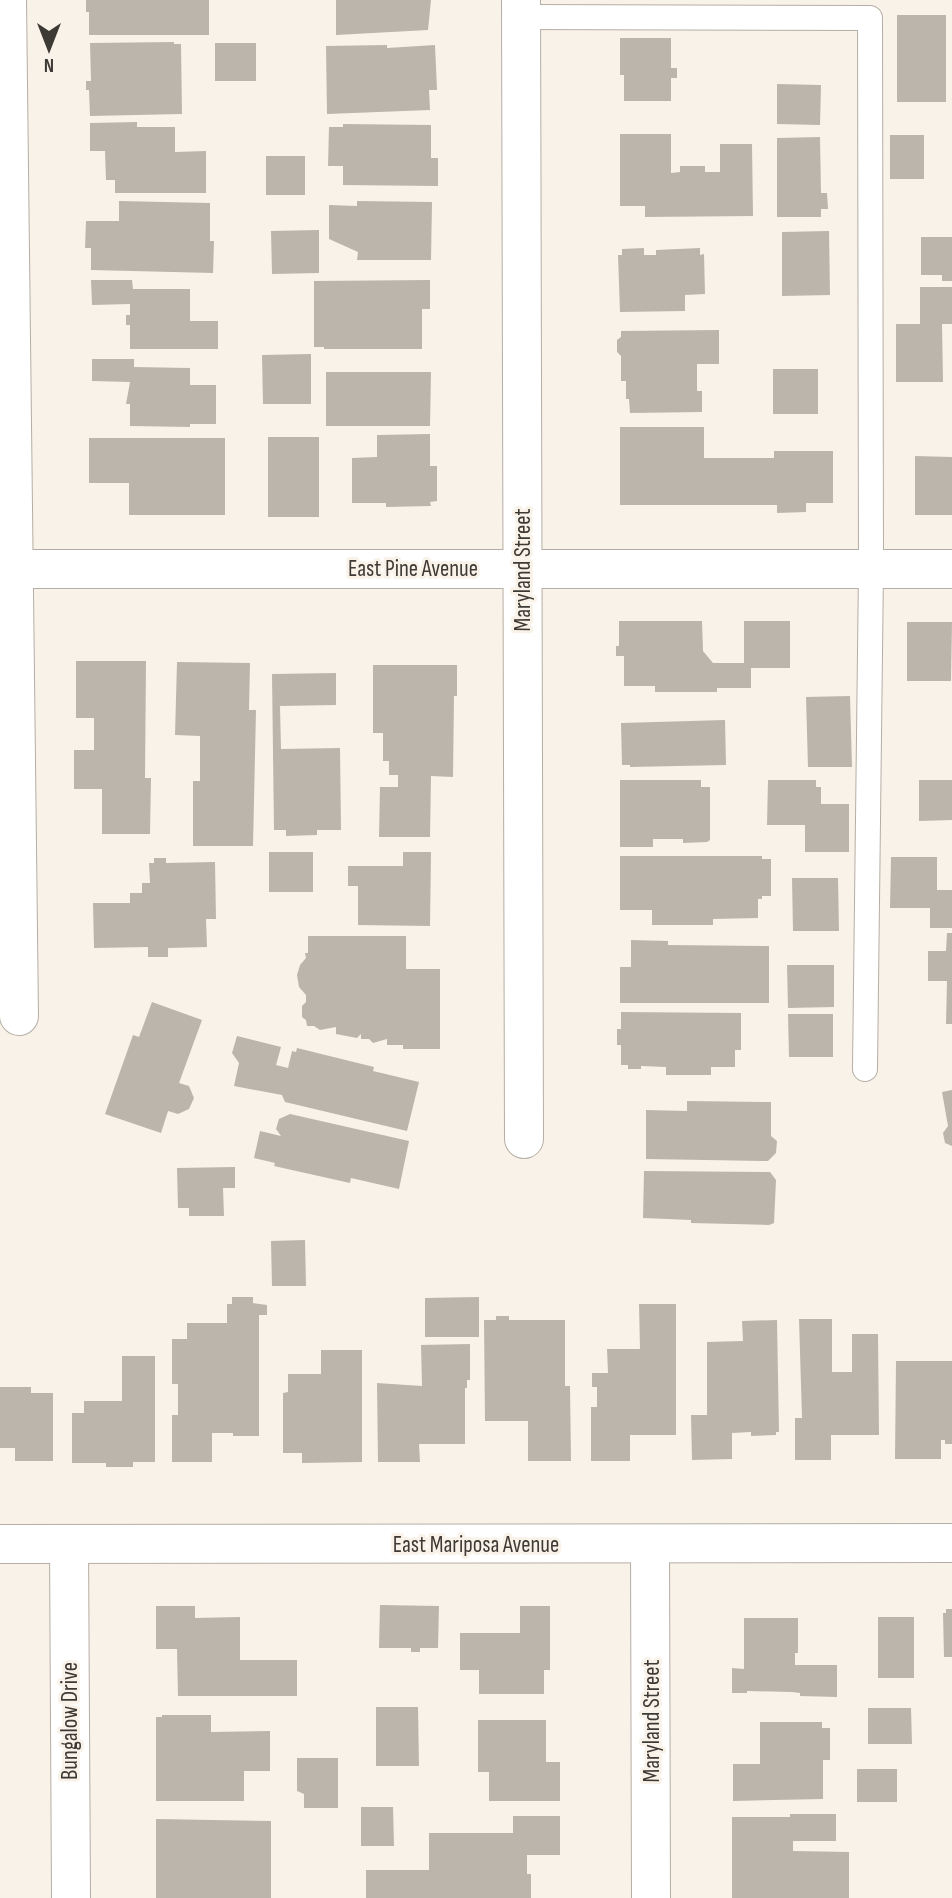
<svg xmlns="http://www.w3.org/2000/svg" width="952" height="1898" font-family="'Sofia Sans Condensed',sans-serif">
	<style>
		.building { fill: #bcb5ab }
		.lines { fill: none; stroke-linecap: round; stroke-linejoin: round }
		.service-casing { stroke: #b5aea5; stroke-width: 26 }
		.minor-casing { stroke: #b5aea5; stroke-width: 40 }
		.tertiary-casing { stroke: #b5aea5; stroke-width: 40 }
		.service { stroke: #fff; stroke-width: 24 }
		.minor { stroke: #fff; stroke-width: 38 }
		.tertiary { stroke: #fff; stroke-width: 38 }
		.labels { text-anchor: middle; stroke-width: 6; stroke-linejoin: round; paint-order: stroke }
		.street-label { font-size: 23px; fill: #3d3a36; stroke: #f9f2e8 }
	</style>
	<rect width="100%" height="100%" fill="#f9f2e8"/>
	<g class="building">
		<polygon points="86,0 209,0 209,35 89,35 89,12 86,12"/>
		<polygon points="336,0 431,0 428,30 336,35"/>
		<rect x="897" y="15" width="49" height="87"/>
		<polygon points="620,38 671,38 671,68 677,68 677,78 671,78 671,101 624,101 624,75 620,75"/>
		<polygon points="174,42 174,44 181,44 182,114 90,116 89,90 86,90 86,81 91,81 90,43"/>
		<rect x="215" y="43" width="41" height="38"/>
		<polygon points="387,45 387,48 435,45 437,90 429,90 430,110 327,114 326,46"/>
		<polygon points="777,84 821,85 820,125 777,124"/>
		<polygon points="137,122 137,127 175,127 175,152 206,151 206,193 115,193 115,180 106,180 105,151 90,151 90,123"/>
		<polygon points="343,124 431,125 431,158 438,158 438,186 343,185 343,166 328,166 329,127 343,127"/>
		<polygon points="620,134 671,134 671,173 680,172 680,166 705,166 705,172 720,172 720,144 752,144 753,216 645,217 645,206 620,206"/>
		<rect x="890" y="135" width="34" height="44"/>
		<polygon points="820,137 821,193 827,193 828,209 821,209 821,217 777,217 777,138"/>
		<rect x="266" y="156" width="39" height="39"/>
		<polygon points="119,201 210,203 210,241 214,241 213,273 91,270 91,248 85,248 86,221 119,221"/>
		<polygon points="357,201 432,202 431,260 357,260 358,252 329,239 329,205 357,206"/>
		<polygon points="319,230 319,273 272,274 271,231"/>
		<polygon points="829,231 830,295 782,296 782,232"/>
		<polygon points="921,237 952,237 952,281 942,281 942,275 921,275"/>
		<polygon points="644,248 644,255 656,255 656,250 700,248 700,255 704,254 705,294 685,295 685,311 620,312 618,255 622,255 622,249"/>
		<polygon points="91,280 132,280 133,289 190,289 190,321 218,321 218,349 130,349 130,325 126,325 126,315 130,315 130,304 92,305"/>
		<polygon points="430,280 430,309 422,309 422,349 324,349 324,347 314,347 314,281"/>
		<polygon points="920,287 952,287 952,324 942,324 943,382 896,382 896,324 920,324"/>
		<polygon points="719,330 719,364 697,364 697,391 702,391 702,412 630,413 629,399 626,399 626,381 621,381 621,356 617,352 617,340 621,337 621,331"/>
		<polygon points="311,354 311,404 263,404 262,355"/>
		<polygon points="92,359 134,359 134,367 190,368 190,385 216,385 216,424 190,424 190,427 130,426 130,404 126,404 130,382 92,381"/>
		<rect x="773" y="369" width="45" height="45"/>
		<polygon points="326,372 431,372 430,426 326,426"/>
		<polygon points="620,427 704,427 704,458 774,458 774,451 833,451 833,503 806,503 806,512 777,513 777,505 620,505"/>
		<polygon points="430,434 430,466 437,466 437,501 430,502 431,506 386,507 386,503 352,503 352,458 377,457 377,435"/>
		<rect x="268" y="437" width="51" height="80"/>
		<polygon points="89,438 225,438 225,515 129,515 129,483 89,483"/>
		<polygon points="915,456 952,457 952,515 915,515"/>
		<polygon points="619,621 702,621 703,651 713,663 744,663 744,621 790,621 790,668 751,668 751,688 717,688 717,692 655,692 655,686 624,686 624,656 616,656 616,646 619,646"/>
		<polygon points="907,622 952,622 951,681 907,681"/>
		<polygon points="76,661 146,661 145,778 151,778 150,834 102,834 102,789 74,789 74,750 94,750 94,718 76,718"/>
		<polygon points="177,662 250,663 249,710 256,710 253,846 193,846 193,781 200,781 200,736 175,735"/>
		<polygon points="373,665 457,665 457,696 454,696 453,777 431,776 430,837 379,837 380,787 398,787 398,775 389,775 389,761 383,761 383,733 373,733"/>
		<polygon points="336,673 336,705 280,706 281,749 340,748 341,830 317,830 317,835 286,836 286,830 274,830 272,674"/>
		<polygon points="850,696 852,767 808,767 806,697"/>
		<polygon points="725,720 726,765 630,767 630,765 622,765 621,723"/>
		<polygon points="620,780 701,780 701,787 710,787 710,840 707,842 683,843 683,839 653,839 653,847 620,847"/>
		<polygon points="768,780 816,780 816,787 821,787 821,804 849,804 849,852 805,852 805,825 767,825"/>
		<polygon points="919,780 952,780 952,820 919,821"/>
		<rect x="269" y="852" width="44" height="40"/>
		<polygon points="403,852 431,852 430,926 358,925 358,886 348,886 348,866 403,866"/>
		<polygon points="620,856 762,856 762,859 771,859 771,896 762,896 762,899 758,899 758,918 713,919 713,925 652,925 652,910 620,910"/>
		<polygon points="891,857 937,857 937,890 952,890 952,928 930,928 930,908 890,908"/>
		<polygon points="154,858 166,858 166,863 215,862 216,919 206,919 207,947 168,948 168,957 148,957 148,947 94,948 93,903 130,903 130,893 142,893 142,883 150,883 149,863 154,863"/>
		<polygon points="792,878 838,878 839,931 793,931"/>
		<polygon points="947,933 952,933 952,1024 946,1024 947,981 928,981 928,951 946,951"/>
		<polygon points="308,936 406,936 406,969 440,969 440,1049 403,1049 403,1045 387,1045 387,1039 373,1043 369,1039 361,1039 361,1034 357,1038 336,1034 336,1027 320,1030 314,1026 307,1026 306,1020 302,1017 302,1006 306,1002 306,995 299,987 297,975 300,965 306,958 305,953 308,953"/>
		<polygon points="631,940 668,941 668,945 769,946 769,1003 620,1003 620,967 631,967"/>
		<polygon points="787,965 834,965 834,1007 788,1008"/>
		<polygon points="152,1002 202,1020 179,1083 189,1086 194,1098 189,1109 178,1114 168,1111 161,1133 105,1114 133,1035 139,1037"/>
		<polygon points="621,1012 741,1013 741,1050 735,1050 735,1067 711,1067 711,1075 666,1075 666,1067 641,1066 641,1069 628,1069 628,1065 621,1065 621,1045 617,1045 617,1029 621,1029"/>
		<polygon points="788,1014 833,1014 833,1057 789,1057"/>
		<polygon points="237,1036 281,1047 276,1065 288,1068 292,1051 296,1052 297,1048 374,1067 373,1071 419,1082 407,1131 285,1102 282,1095 234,1086 239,1063 232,1053"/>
		<polygon points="952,1090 952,1146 945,1143 943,1133 948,1126 942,1092"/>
		<polygon points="687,1101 771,1102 771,1136 777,1141 776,1153 768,1161 646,1159 646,1110 687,1111"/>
		<polygon points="290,1114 409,1141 399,1189 351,1178 350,1183 274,1166 275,1163 254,1158 260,1131 281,1136 276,1129 279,1119"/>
		<polygon points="235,1167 235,1188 223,1188 224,1216 189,1216 189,1208 178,1208 177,1168"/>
		<polygon points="644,1171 770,1172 776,1180 774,1223 769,1225 691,1223 691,1220 643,1218"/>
		<polygon points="305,1240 306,1286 272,1286 271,1241"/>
		<polygon points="232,1297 253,1297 253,1303 267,1305 267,1315 259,1315 259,1436 233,1436 233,1433 212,1433 212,1462 172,1462 172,1415 178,1415 178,1384 172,1384 172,1339 187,1339 187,1323 227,1323 227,1304 232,1304"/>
		<polygon points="479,1297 479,1337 425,1337 425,1298"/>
		<polygon points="639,1304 676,1304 676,1435 630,1435 630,1461 591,1461 591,1407 597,1407 597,1387 592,1387 592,1373 608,1373 607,1349 640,1349"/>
		<polygon points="496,1316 509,1316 509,1320 565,1320 565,1386 570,1386 571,1461 528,1461 528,1421 485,1421 484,1320 496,1320"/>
		<polygon points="799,1319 832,1319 832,1372 852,1372 852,1334 878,1334 879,1435 831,1435 831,1460 795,1460 795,1418 802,1418"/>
		<polygon points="777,1320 779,1432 776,1432 776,1435 751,1436 751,1432 732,1433 732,1459 692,1460 691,1415 707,1415 707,1342 743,1341 742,1321"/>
		<polygon points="470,1344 470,1380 467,1380 467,1388 465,1388 465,1444 419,1444 420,1462 378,1462 377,1383 422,1386 421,1345"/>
		<polygon points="321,1350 362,1350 362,1462 302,1463 302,1453 283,1453 283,1393 288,1392 288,1374 321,1374"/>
		<polygon points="122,1356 155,1356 155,1462 133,1462 133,1467 106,1467 106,1463 72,1463 72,1413 84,1413 84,1401 122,1401"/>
		<polygon points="896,1361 952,1361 952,1444 945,1444 945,1440 941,1440 941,1459 895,1459"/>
		<polygon points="0,1387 31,1387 31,1393 53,1393 53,1461 15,1461 15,1448 0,1448"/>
		<polygon points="380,1605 439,1606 438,1648 420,1648 420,1652 411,1652 411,1648 379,1648"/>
		<polygon points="156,1606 195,1606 195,1618 240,1617 240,1660 297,1660 297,1696 178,1696 177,1649 156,1649"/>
		<polygon points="520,1606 550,1606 550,1670 544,1670 544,1694 479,1694 479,1670 460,1670 460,1633 520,1633"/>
		<polygon points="946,1609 952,1609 952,1657 944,1657 943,1613 946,1613"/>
		<rect x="878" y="1617" width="36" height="61"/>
		<polygon points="744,1618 798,1618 798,1653 795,1653 795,1665 837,1665 837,1697 800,1696 800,1693 792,1692 747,1691 747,1693 732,1693 732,1668 744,1669"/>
		<polygon points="376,1707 418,1707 419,1766 376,1766"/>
		<polygon points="868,1708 911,1708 912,1744 868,1744"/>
		<polygon points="162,1715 211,1715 211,1732 270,1731 270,1771 244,1771 244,1801 156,1801 156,1717 162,1717"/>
		<polygon points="478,1720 546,1720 546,1762 560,1762 560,1801 489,1801 489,1772 478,1772"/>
		<polygon points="760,1722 822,1722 822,1728 830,1728 830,1760 823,1760 823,1799 733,1801 733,1764 760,1764"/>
		<polygon points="297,1758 338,1758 338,1808 304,1808 304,1794 297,1791"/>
		<rect x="857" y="1769" width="40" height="33"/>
		<polygon points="361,1807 393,1807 394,1846 361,1846"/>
		<polygon points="790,1814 836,1814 836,1841 793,1841 793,1851 849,1852 849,1898 732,1898 732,1817 790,1817"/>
		<polygon points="513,1816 560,1816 560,1855 527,1855 527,1874 531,1874 531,1898 366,1898 366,1870 429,1870 429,1833 513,1833"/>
		<polygon points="156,1819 271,1821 271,1898 156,1898"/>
	</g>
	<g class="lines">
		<g class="service-casing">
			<polyline id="service" points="521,17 870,18 871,569 865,1069"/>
		</g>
		<g class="minor-casing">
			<g id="minor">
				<polyline points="7,0 19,1016"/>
				<polyline points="521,0 524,1139"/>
				<polyline points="0,569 952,569"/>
				<polyline points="69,1544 71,1898"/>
				<polyline points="650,1544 651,1898"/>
			</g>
		</g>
		<g class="tertiary-casing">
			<polyline id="tertiary" points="0,1544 952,1543"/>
		</g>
		<use href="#service" class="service"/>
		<use href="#minor" class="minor"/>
		<use href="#tertiary" class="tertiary"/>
	</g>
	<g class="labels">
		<g class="street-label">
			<text x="413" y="576">East Pine Avenue</text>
			<text transform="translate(522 570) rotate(-90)" y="8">Maryland Street</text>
			<text x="476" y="1552">East Mariposa Avenue</text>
			<text transform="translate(69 1721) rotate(-90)" y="8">Bungalow Drive</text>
			<text transform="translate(651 1721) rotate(-90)" y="8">Maryland Street</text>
		</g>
	</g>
	<g transform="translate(49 49) rotate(180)" stroke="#f9f2e8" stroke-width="5" paint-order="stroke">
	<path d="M0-5L12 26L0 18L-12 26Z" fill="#3d3a36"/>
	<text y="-10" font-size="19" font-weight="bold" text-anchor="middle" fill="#3d3a36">N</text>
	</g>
</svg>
